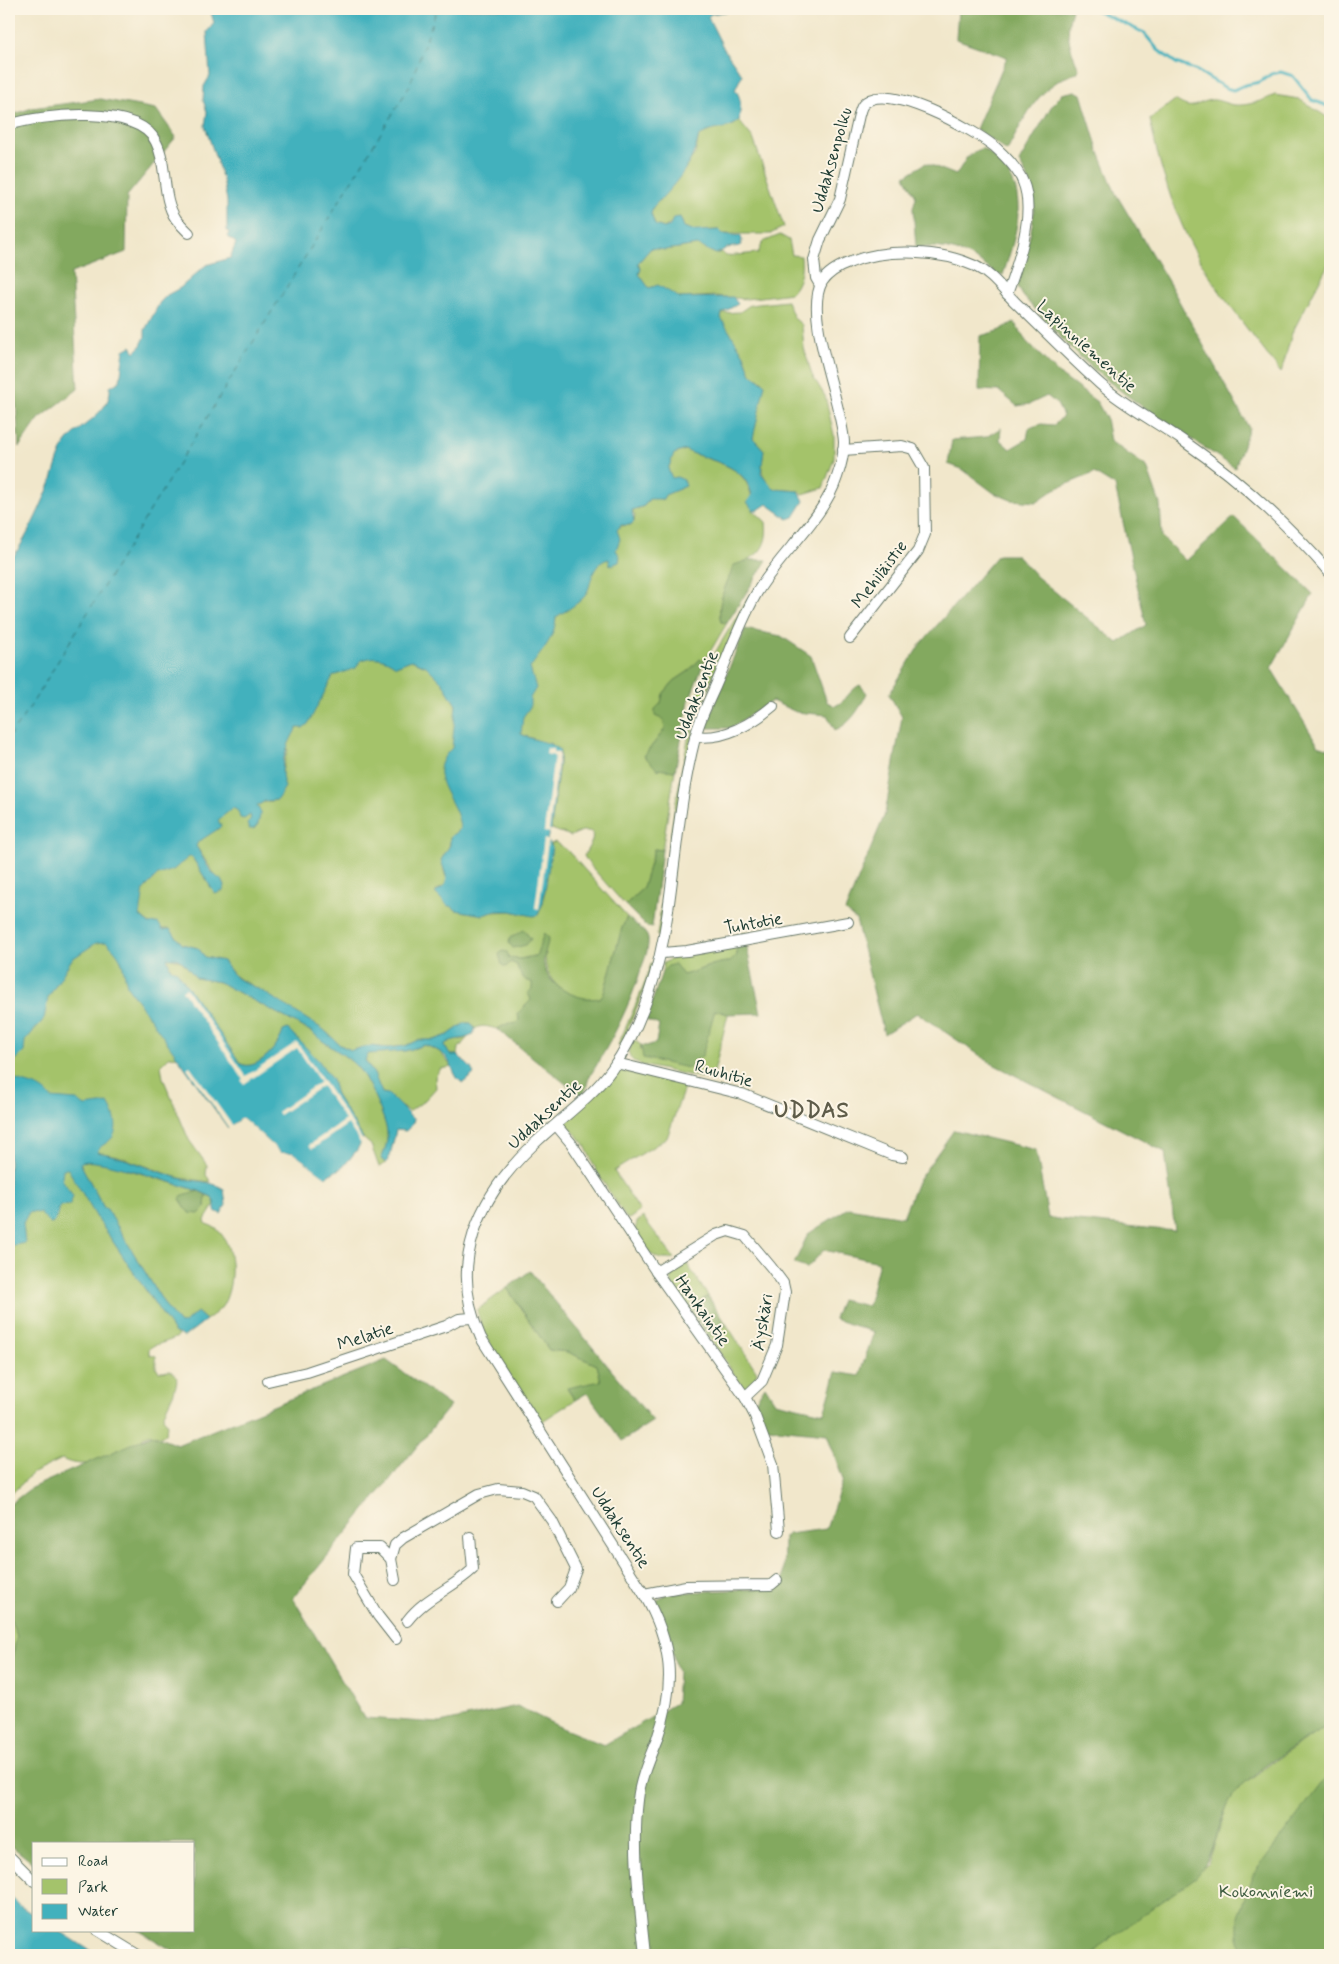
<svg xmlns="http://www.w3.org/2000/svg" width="1339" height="1964" font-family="Mynerve,sans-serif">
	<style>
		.green { fill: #a4c36b; stroke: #628050 }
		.forest { fill: #83a95f; stroke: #51734a }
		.water { fill: #42b1bd; stroke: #307778 }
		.pier { fill: #f1e7cb }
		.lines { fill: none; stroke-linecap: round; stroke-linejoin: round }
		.stream { stroke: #42b1bd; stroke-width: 3 }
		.ferry { stroke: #2a605d; stroke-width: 1; stroke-dasharray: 6 5; stroke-linecap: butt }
		.street-casing { stroke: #687869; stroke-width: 12 }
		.street { stroke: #fff; stroke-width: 10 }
		.labels { text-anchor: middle; stroke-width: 4; stroke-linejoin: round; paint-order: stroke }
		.street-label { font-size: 18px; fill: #1f3d34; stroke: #fcf5e5 }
		.park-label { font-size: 18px; fill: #405e42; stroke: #fcf5e5 }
		.district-label { font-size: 22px; font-weight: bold; letter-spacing: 1px; fill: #5e5c49; stroke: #fcf5e5 }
	</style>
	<rect width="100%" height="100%" fill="#fcf5e5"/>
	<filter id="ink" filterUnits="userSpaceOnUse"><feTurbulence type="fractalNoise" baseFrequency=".02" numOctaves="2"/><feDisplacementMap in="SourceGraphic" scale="10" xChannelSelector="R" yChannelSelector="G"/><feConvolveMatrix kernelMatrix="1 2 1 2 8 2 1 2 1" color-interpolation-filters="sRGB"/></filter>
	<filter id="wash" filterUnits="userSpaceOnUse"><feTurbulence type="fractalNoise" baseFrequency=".0096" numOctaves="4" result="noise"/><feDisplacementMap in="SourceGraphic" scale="20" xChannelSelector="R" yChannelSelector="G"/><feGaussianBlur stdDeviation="1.12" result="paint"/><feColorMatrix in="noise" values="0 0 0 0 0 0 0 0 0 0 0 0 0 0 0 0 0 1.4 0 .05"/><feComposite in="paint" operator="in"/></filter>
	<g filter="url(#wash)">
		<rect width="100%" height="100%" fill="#f1e7cb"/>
		<g class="green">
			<path d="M 1275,95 L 1299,99 L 1330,119 L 1330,261 L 1292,333 L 1281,373 C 1246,326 1205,279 1182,225 C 1167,191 1157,156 1150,119 L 1175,100 C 1194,112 1192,104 1211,100 C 1218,99 1226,104 1234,105 C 1249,106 1261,101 1275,95 Z"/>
			<polygon points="739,121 753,138 784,227 770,234 723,234 719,230 695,231 684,227 680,217 664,228 655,225 651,214 653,207 695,154 699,136 711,129 734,125"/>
			<path d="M 780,235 L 789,240 L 792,255 L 801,256 C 802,271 801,282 791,293 L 746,299 L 715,296 L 680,298 L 658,286 L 649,288 L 639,274 L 641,269 L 638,263 L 651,248 L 665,250 L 697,245 L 716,254 L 722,252 L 726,256 L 758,253 L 763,242 Z"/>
			<path d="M 787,301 L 794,318 L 802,325 L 804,348 L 812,375 L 825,396 L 834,435 L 834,459 L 823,488 L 803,494 L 799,491 L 774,489 C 759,473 761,471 764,450 L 753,438 L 762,381 L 751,374 L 744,355 L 721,319 L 722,313 L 740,312 L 750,305 Z"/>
			<path d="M 685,450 C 719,466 751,462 753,510 L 766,522 C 769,548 758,557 734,566 C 727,584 716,602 721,622 L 727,623 L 704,662 L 700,659 L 689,671 L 674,681 L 663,694 L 661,703 L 655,709 L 664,720 L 665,729 L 644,756 L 657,769 L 675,771 L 662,850 L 654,849 L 643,888 L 625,905 L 589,864 L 584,856 L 592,841 L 593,833 L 589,831 L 582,831 L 571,836 L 551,829 L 560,756 L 550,743 L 541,742 L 521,734 L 378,553 L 630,525 L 634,522 L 635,515 L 632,511 L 644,506 L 649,499 L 656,497 L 662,500 L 665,495 L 686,486 L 671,478 L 668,469 L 674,454 Z"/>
			<path d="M 749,597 L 751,597 L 713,675 L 697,720 L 694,721 C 692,680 729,631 749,597 Z"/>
			<path d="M 371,656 L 387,660 L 396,666 L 411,660 L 426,666 L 442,682 L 456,705 L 460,829 L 450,837 C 451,853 438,862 447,879 L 445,885 L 436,891 L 456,910 L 474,913 L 511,911 L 522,914 L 538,915 L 543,903 L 551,844 L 555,842 L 567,850 L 627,917 L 622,928 L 604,993 L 600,998 C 573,1003 540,982 546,953 L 516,960 L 509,958 L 510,962 L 517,965 C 519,974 523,981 533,982 L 531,1000 L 518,1013 L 519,1020 L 515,1024 L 509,1023 L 497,1029 C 489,1027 482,1024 475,1029 L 471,1023 L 465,1023 L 448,1035 L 434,1040 L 418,1040 L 405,1046 L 387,1048 L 371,1046 L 351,1050 L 340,1045 L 324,1030 L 262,991 L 236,977 L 223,961 L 205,957 L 198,948 L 182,944 L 170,929 C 158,930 149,924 140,916 L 135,917 L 134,878 L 162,842 L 192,857 L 215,894 L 225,886 L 222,880 L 217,878 L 196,846 L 215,801 L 250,815 L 251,818 L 261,812 L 257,806 L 260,803 L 277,800 C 281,783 282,766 288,749 L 217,728 Z"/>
			<polygon points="690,729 693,730 661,937 657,936 675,806"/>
			<polygon points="86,940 116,942 178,1056 169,1057 161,1065 163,1078 189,1140 207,1165 206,1175 211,1182 179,1178 118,1156 97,1152 9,1111 9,1046 38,1001"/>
			<path d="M 737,947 L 737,955 L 730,962 C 713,962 700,971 683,975 L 668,966 L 662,972 L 663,963 L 676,957 Z"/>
			<path d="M 170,957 L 183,962 L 196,978 L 219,982 L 312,1032 C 326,1046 345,1053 358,1068 C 367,1078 386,1119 387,1132 C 388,1141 385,1151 381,1159 L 386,1163 L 379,1167 L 371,1145 L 363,1138 L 336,1095 L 332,1080 L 288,1029 L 283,1031 C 280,1045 257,1072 241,1064 L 177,972 L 171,970 L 167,958 Z"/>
			<polygon points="651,964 654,966 621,1046 618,1045 643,988"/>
			<path d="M 715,1010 L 728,1014 L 712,1080 L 641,1065 C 628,1060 626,1053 634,1040 L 641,1045 L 640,1050 L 707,1032 Z"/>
			<polygon points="468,1037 459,1048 458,1055 450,1055 444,1045 455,1038 461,1040"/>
			<polygon points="425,1045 439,1051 452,1067 440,1069 435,1077 436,1088 425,1100 409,1112 394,1102 388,1094 382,1093 374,1074 365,1060 368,1054 373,1052 405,1051"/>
			<polygon points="619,1070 685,1085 667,1138 614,1171 640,1211 629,1219 626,1218 597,1172 584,1143 569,1127 564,1127 563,1124"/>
			<path d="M 62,1153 L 97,1218 L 174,1332 L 179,1336 C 169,1342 159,1343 149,1348 L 149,1354 L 156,1356 L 156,1368 L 159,1372 L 170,1371 L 177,1376 C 177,1393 168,1401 163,1417 L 167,1424 L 166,1433 L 161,1437 L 151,1434 L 143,1437 L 137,1448 C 114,1456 85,1472 62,1459 L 33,1473 L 9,1496 L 9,1191 Z"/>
			<path d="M 86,1159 L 106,1163 L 199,1191 L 183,1195 L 205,1208 L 206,1195 L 212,1197 L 215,1204 L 205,1220 L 206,1224 C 236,1231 236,1283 223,1305 C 220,1311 211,1316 206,1320 L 197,1312 L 185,1323 L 180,1324 L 168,1310 L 107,1209 L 104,1208 L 80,1163 Z"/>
			<path d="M 643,1217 L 674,1258 C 651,1264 645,1246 635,1230 L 637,1222 Z"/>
			<path d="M 685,1261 L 708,1296 L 688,1309 C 680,1297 664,1282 674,1267 Z"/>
			<path d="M 507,1288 L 549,1350 L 568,1352 L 597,1365 L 601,1381 L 567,1389 L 575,1400 L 541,1422 C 521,1392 483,1344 477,1310 Z"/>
			<polygon points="727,1325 757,1372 752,1387 749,1389 742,1386 709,1337"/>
			<polygon points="9,1615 17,1636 9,1671"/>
			<polygon points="1330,1724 1330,1955 1094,1955 1100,1946 1208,1864 1228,1803 1239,1787 1284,1754"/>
		</g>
		<g class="forest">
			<path d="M 958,9 L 1072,9 C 1065,34 1069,45 1079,69 L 1077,73 C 1039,83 1024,119 1007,151 L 976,129 L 1007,57 L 956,39 Z"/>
			<path d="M 1075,91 L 1081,94 L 1098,150 L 1116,194 L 1169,283 L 1249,428 L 1235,468 C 1183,433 1126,400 1080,357 C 1060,338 1042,316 1023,296 L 1017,285 C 1022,262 1036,224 1034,201 C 1033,186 1026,174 1019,162 L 1051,107 L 1062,94 Z"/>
			<polygon points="100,99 156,109 176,137 127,196 126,252 71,273 78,389 39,419 19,447 16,401 9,394 9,116 32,108"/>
			<path d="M 982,148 C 1034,181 1019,226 1003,275 L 997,275 C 970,252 952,246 916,247 L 913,208 L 916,197 L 905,176 L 926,163 L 956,175 L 967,157 Z"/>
			<path d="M 1014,322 L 1026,341 L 1060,375 L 1097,402 L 1106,418 L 1110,441 L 1147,467 L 1160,504 L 1162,537 L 1186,561 L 1234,517 L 1313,594 L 1271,668 L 1318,745 L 1330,749 L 1330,1724 C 1303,1741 1241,1776 1228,1804 C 1216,1829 1215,1856 1196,1877 L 1100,1946 L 1093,1955 L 180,1955 L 138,1930 L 194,1930 L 194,1843 L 34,1843 L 34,1864 L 9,1844 L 9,1671 L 17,1636 L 9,1615 L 9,1505 L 31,1488 L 152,1435 L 177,1445 L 386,1360 L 450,1406 L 293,1598 L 364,1718 L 440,1723 L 517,1706 L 562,1728 L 604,1745 L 676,1703 L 678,1672 L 657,1600 L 668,1593 L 774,1588 L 783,1581 L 784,1537 L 788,1534 L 826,1529 L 843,1480 L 827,1434 L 767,1428 L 754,1403 L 765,1386 L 775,1402 L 824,1413 L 836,1372 L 859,1376 L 874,1332 L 834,1319 L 841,1300 L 868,1306 L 879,1262 L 824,1250 L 807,1268 L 794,1264 L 808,1234 L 848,1208 L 903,1217 L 917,1182 L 954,1130 L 1036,1150 L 1048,1218 L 1175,1231 L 1165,1152 L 991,1063 L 917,1013 L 884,1034 L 856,920 L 845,911 L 885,814 L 902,717 L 889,694 L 919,646 L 998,555 L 1017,555 L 1037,577 L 1118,643 L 1146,625 L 1115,486 L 1094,473 L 1055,489 L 1036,502 L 1011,500 L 994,493 L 962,469 L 948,464 L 952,440 L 986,437 L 1001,428 L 1000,440 L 1010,449 L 1027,439 L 1029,428 L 1041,424 L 1054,425 L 1063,416 L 1057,404 L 1047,396 L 1030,404 L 1017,406 L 999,391 L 979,390 L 980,336 L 998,331 Z"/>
			<path d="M 749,560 L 767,560 L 727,623 L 721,622 C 716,602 727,584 734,565 Z"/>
			<path d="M 745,629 L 781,636 L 811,656 L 827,702 L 835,706 C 847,701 849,690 860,685 L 867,693 C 860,708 851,724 835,730 L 827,715 L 796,712 L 772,701 L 730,728 L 708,728 L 706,725 Z"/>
			<polygon points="700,659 704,662 689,701 675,771 657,769 644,756 665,729 664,720 655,716 655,709 661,703 663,694 674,681 689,671"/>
			<polygon points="654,849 662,850 652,927 647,927 625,905 643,888"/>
			<path d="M 627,917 C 633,923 647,931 648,939 C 649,947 645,959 642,966 C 630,1006 612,1040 590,1076 C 586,1083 588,1090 581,1096 L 497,1029 L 509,1023 L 515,1024 L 519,1020 L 518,1013 L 531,1000 L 528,993 L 532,989 L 532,982 C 523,981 519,974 517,965 L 511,962 L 506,967 L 502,965 L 499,954 L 503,951 L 507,952 L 509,958 C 518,960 528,958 536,956 L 544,933 L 549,938 C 547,946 543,957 544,965 C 547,987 580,1002 600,998 L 604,993 L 622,928 Z"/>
			<polygon points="524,930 531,939 526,945 513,948 509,943 510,938"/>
			<path d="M 746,944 L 761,1013 L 728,1014 L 715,1010 L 702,1056 L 688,1068 L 643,1058 L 641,1045 L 646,1046 L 656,1043 L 659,1025 L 646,1020 L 662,972 L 668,966 L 675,964 L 683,975 C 700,971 713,962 730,962 L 737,955 L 737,947 Z"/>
			<polygon points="199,1191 206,1195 205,1208 199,1214 189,1213 180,1199 183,1195"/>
			<polygon points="530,1271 653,1421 622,1441 587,1393 575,1400 567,1388 601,1381 597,1365 568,1352 549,1350 507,1288"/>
			<polygon points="708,1296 727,1325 709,1337 688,1309"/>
			<polygon points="1330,1776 1330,1955 1245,1955 1238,1941 1238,1917 1252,1876 1324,1780"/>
		</g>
		<g class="water">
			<path d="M 210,9 L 744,9 L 711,14 L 708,17 L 724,49 L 742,75 L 735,90 C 743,98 740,110 739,121 C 726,132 715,126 699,136 C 692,166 674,186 653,207 L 651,214 L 655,225 L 664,228 L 670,226 L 673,218 L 680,217 L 684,227 L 695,231 L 719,230 L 723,234 L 741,236 L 742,241 L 740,246 L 727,248 L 716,254 L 697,245 L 665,250 L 651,248 L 638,263 L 641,269 L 639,274 L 649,288 L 658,285 L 680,298 L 733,297 L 738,304 L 722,313 L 721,318 L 744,355 L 751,374 L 765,384 L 753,438 L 764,450 L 761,473 L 774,489 L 799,491 L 804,501 L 794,517 L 788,519 L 767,504 L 758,510 L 753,510 L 747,502 L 752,495 C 745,463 710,462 685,450 L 674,454 L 668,469 L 672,478 L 677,477 L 684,480 L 686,486 L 665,495 L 663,499 L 649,499 L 644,506 L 632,510 L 634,522 L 630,525 L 621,525 L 617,530 L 620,539 L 616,550 L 620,556 L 619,562 L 612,565 L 609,564 L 609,559 C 590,563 592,587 585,596 C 577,605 565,611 556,617 C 555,639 542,650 530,668 L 536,688 L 530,698 L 530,707 L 523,717 L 521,734 C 534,741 549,741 560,750 L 551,829 L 547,839 L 552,847 L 543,903 L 538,915 L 533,916 L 511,911 L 496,911 L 483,915 L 456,910 L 451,906 L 448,906 L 435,893 L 445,885 L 447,879 L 441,860 L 450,845 L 450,837 L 460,829 C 459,798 421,778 452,748 L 456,705 L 442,682 L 426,666 L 411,660 L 396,666 C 383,657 374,655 360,661 L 356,668 L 333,676 L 308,724 L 303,728 L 297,728 C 287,744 277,769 285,787 L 277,800 L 265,801 L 257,806 L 261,812 L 258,824 L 254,829 L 249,829 L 247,824 L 251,818 L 250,815 L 244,819 L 240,818 L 238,811 L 233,808 L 218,820 L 221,826 L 218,829 L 198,842 L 196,846 C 203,857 210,875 222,880 L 225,886 L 223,891 L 215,894 L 192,857 L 189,857 L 173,870 L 158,875 L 144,889 L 140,916 L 149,924 L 158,923 L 163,930 L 170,929 L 182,944 L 198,948 L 205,957 L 223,961 L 236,978 L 262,991 L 324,1030 L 340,1045 L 351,1050 L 371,1046 L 387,1048 L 405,1046 L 418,1040 L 434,1040 L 448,1035 L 465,1023 L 471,1023 L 475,1029 L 473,1035 C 462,1041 453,1037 444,1045 L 450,1055 L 458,1055 L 471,1068 L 474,1074 L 463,1083 C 454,1079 453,1065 446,1057 C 440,1051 433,1048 425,1045 L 405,1051 L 368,1054 L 365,1060 L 374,1074 L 382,1093 L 388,1094 L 414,1120 L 411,1126 L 406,1131 L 396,1130 L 390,1156 L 386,1163 L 381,1159 C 385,1151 388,1141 387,1132 C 386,1119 367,1078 358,1068 C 345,1053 326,1046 312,1032 L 219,982 L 196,978 L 183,962 L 176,958 L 167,958 L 171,969 L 177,971 L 241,1064 C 257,1072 280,1045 283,1031 L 288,1029 L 319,1061 L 332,1080 L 336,1095 L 363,1138 L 357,1150 L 343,1167 L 325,1177 L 293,1153 L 281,1153 L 244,1119 L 240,1119 L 228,1128 L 127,986 C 122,964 124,958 106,942 L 96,943 L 72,959 L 48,998 L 44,1019 L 25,1041 L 24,1052 L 9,1067 L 9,562 C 25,543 43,502 52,479 C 56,467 59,454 66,443 C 78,425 112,413 110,387 L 120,381 L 124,350 L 131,346 L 135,352 L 140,347 L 145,337 L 145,330 L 160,302 L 167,295 L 180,288 L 206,265 L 230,258 L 236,243 L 227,236 L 229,233 L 227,230 L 227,201 L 223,180 L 205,126 L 207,112 L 203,100 L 204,86 L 210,76 L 207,32 L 214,23 Z"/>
			<path d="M 9,1069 L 16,1080 C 27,1084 45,1086 51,1098 L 77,1100 L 85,1106 L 108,1103 C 114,1113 120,1127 112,1138 C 107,1144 100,1145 97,1152 C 126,1157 151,1170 179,1178 C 195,1182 209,1180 224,1189 L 226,1205 L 221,1214 L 215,1211 L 215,1204 L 212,1197 L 199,1191 C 181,1186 90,1154 80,1163 L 104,1208 L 107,1209 L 168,1310 L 180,1324 L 185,1323 L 197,1312 L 206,1320 L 184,1337 L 174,1332 L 97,1218 L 68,1169 L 63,1169 L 62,1179 L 73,1196 L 70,1205 L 60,1206 L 55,1221 L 50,1224 L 40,1213 L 29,1212 L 23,1223 L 25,1243 L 9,1246 Z"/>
			<polygon points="9,1894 20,1906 34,1915 34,1930 58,1930 97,1955 9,1955"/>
		</g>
		<g class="pier">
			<polygon points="547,748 553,749 553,752 559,753 559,755 549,830 553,831 552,833 544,832 554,756 546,754"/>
			<polygon points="544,839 553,842 548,842 539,909 535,908"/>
			<polygon points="186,988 246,1076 297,1042 364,1142 361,1144 348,1124 312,1149 309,1145 345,1120 322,1086 279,1115 277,1112 320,1082 297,1048 244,1084 241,1080 243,1079 182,990"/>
			<polygon points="190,1066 232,1125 240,1119 244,1119 281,1153 293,1153 327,1178 324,1179 292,1156 280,1156 243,1122 230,1130 187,1068"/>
		</g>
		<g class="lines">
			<polyline class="stream" points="1093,9 1136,29 1144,33 1158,50 1176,63 1197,71 1226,88 1233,90 1245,85 1260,82 1271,74 1281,72 1293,76 1312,100 1330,107"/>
			<polyline class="ferry" points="9,737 30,707 409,87 437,9"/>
		</g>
	</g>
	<g filter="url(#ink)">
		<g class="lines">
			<g class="street-casing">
				<g id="street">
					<path d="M 9,125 C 41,114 139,104 156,142 C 168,165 161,197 176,219 C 180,224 185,229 189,233"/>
					<path d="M 820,285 L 816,278 L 814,260 L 820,240 L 840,199 L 859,115 C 860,112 861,107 863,105 C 883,78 976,131 995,147 C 1005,156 1018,169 1023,182 C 1036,213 1018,264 1007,294"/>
					<polyline points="843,450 902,446 913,449 924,468 925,534 918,551 850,638"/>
					<path d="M 695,736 C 723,741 753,723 773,706"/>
					<polyline points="662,953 687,951 848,922"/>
					<polyline points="616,1063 742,1094 892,1155 903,1157"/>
					<polyline points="556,1125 571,1143 657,1273 745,1397 755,1416 773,1464 779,1531"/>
					<polyline points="656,1272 716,1235 728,1231 745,1236 771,1267 783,1283 785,1292 777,1345 762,1381 745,1397"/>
					<polyline points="268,1381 307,1372 446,1326 459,1319 471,1318"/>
					<polyline points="391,1559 395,1545 403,1538 479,1494 498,1489 522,1491 534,1496 552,1521 576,1569 569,1588 557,1601"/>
					<polyline points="395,1580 391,1559 380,1548 356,1548 353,1574 378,1616 396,1639"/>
					<polyline points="644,1594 686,1586 771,1585 777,1580"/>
					<path d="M 407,1621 C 425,1597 452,1589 473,1569 L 470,1537"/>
					<polyline points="9,1856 34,1881"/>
					<polyline points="97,1930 138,1955"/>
					<path d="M 645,1955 C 640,1905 632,1851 638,1800 C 640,1779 649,1759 657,1739 C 676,1685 673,1644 644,1594 L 481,1338 C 447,1264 478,1197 534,1144 C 560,1119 591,1098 612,1069 C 642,1027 660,967 667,917 C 676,857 680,796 695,738 C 699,720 708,703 715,687 C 728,657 739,625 755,596 C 777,556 824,519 837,477 C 841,466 844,453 844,442 C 842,402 803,316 822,282 C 828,272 840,266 851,262 C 887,248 941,250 975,266 C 992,274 1002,289 1015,302 C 1043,329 1071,358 1100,384 C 1125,406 1155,421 1182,440 C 1237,478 1286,522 1330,573"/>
				</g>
			</g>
			<use href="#street" class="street"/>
		</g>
	</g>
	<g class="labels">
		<g class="street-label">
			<text transform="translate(831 160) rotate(-74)" y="6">Uddaksenpolku</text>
			<text transform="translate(1087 346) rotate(42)" y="6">Lapinniementie</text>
			<text transform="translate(879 574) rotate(-53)" y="6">Mehiläistie</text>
			<text transform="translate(696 695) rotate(-69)" y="6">Uddaksentie</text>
			<text transform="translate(753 923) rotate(-10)" y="6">Tuhtotie</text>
			<text transform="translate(724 1073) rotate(16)" y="6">Ruuhitie</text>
			<text transform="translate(544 1114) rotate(-43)" y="6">Uddaksentie</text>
			<text transform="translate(703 1310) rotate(55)" y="6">Hankaintie</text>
			<text transform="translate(762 1322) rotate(-81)" y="6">Äyskäri</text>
			<text transform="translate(365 1336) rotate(-18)" y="6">Melatie</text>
			<text transform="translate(621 1527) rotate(57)" y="6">Uddaksentie</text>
		</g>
		<g class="park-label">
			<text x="1266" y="1897">Kokonniemi</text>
		</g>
		<g class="district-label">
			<text x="812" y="1117">UDDAS</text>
		</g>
	</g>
	<rect width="1339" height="1964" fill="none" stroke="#fcf5e5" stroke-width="30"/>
	<rect x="32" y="1842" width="162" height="90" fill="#fcf5e5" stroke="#a4ab9e"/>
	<rect x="42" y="1858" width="25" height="8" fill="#ffffff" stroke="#a4ab9e"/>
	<text x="78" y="1866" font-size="15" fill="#1f3d34">Road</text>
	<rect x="42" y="1879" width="25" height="15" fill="#a4c36b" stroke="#a4ab9e"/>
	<text x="78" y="1892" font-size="15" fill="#1f3d34">Park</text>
	<rect x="42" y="1904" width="25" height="15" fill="#42b1bd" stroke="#a4ab9e"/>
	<text x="78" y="1916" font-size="15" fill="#1f3d34">Water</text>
</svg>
